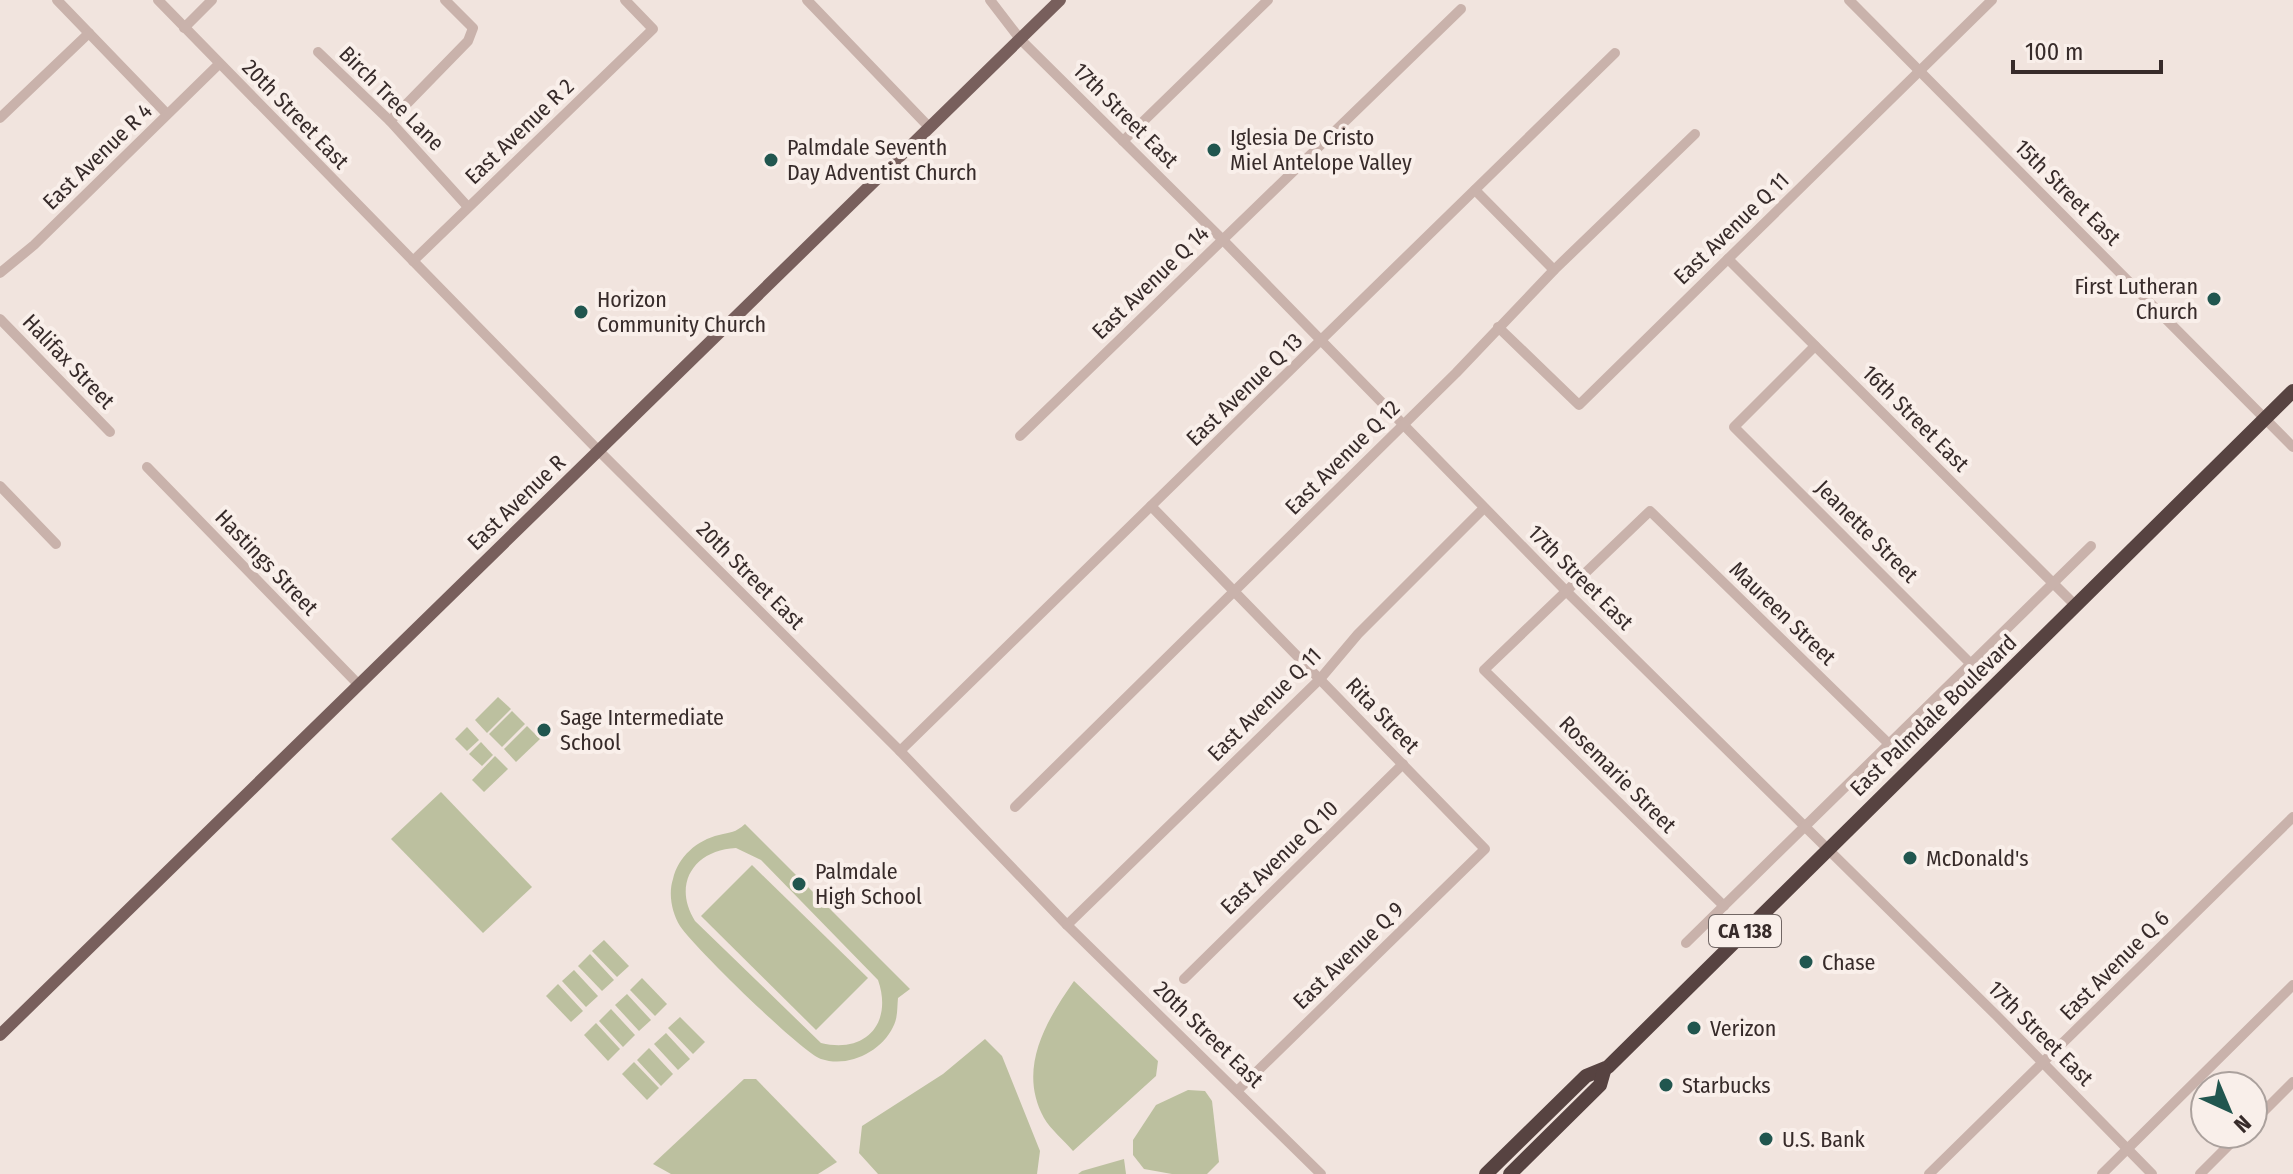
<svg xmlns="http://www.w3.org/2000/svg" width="2293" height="1174" font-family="'Fira Sans Condensed',sans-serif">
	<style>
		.pitch { fill: #bcc09f; fill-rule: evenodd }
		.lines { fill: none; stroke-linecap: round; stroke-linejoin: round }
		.minor { stroke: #c9b2ab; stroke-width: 10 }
		.major { stroke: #785f5c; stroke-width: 12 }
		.highway { stroke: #574341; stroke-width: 14 }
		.poi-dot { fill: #21564f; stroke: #f9efea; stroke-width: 3 }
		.labels { text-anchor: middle; stroke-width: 8; stroke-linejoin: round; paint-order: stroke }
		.shield { fill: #f9efea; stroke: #716664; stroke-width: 2 }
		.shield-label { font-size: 20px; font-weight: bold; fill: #372b2a }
		.street-label { font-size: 22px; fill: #372b2a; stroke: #f9efea }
		.poi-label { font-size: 22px; fill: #372b2a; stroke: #f9efea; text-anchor: start }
	</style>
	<rect width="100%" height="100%" fill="#f1e4de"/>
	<g class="pitch">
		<polygon points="498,697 511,709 487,733 475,720"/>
		<polygon points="512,711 525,724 502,747 489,734"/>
		<polygon points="527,726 540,739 516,762 504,749"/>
		<polygon points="467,727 479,740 467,751 455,739"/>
		<polygon points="481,742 493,755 482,766 469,754"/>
		<polygon points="495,756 508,769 484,792 472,780"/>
		<polygon points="441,792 532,887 483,933 391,839"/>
		<path d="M 745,824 L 910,989 L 898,998 C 897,1008 898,1018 893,1027 C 881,1052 848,1068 821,1059 C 801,1052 693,946 680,926 C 672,913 668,894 673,879 C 678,857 697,840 719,835 C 731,832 735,833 745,824 ZM 736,848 L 761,860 L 878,980 C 893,1023 866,1054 821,1043 L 695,921 C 672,884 694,850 736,848 Z"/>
		<polygon points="752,865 868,978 816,1030 701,916"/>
		<polygon points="604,940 629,966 617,977 592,951"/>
		<polygon points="590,954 614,980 602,991 578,966"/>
		<polygon points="574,970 598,996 586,1007 562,981"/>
		<polygon points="642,978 667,1004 655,1016 630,990"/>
		<path d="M 1074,981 L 1158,1061 L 1156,1076 L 1073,1151 C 1064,1140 1051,1130 1044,1118 C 1017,1069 1046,1021 1074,981 Z"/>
		<polygon points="558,984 583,1011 571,1022 546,996"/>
		<polygon points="627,994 651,1020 639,1031 615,1005"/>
		<polygon points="611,1009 635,1035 623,1047 599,1021"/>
		<polygon points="680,1017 705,1042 693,1054 668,1028"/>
		<polygon points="596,1023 620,1049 608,1061 584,1035"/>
		<polygon points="666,1033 690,1059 678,1070 654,1044"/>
		<polygon points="985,1039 1002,1056 1040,1151 1037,1174 878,1174 859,1153 862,1126 943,1074"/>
		<polygon points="649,1048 673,1074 661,1086 637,1060"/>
		<polygon points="634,1062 659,1088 647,1100 622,1074"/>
		<polygon points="744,1079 756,1079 837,1162 818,1174 671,1174 653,1164"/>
		<polygon points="1188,1090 1205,1091 1212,1101 1219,1162 1207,1174 1172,1174 1144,1169 1133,1155 1133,1140 1156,1105"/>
		<polygon points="1124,1159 1126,1174 1078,1174 1082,1171"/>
	</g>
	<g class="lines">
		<g class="minor">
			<polyline points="57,0 167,114"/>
			<polyline points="158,0 598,450 900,751 1067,925 1321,1174"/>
			<polyline points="807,0 929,127"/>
			<polyline points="990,0 1020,39 1223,240 1566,591 1996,1015 2152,1174"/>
			<polyline points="1849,0 2293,447"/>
			<polyline points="184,28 212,0"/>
			<polyline points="318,52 390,121 468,207"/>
			<polyline points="0,118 89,33"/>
			<polyline points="390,121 468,41 473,28 445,0"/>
			<polyline points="1123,141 1268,0"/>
			<polyline points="1475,190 1554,270"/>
			<polyline points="1728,259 2076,606"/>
			<polyline points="413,261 653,29 625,0"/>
			<polyline points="0,273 34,245 219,64"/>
			<polyline points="0,319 110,432"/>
			<polyline points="1498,327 1579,405 1992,0"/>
			<polyline points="1815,346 1734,427 1971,664"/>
			<polyline points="1020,436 1461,9"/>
			<polyline points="147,467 358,684"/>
			<polyline points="0,486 56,544"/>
			<polyline points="1151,506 1485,849 1238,1090"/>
			<polyline points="900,751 1615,53"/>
			<polyline points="1015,807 1456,373 1554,270 1695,134"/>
			<polyline points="1724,906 1484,670 1650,511 1889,744"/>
			<polyline points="1067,925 1320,679 1358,634 1484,508"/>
			<polyline points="1686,943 2091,546"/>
			<polyline points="1184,979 1403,764"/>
			<polyline points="2253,1122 2293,1082"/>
			<polyline points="1929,1174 2293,817"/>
			<polyline points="2102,1174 2293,985"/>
			<polyline points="2200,1174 2240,1134"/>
		</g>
		<polyline class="major" points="0,1035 1060,0"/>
		<g class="highway">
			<polyline points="1486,1174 1586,1076 1608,1067 2293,391"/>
			<polyline points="1510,1174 1600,1085 1604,1071"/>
		</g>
	</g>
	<g class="poi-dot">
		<circle cx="1214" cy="150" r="8"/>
		<circle cx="771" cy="160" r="8"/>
		<circle cx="2214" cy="299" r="8"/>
		<circle cx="581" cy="312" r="8"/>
		<circle cx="544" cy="730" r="8"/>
		<circle cx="1910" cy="858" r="8"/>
		<circle cx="799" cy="884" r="8"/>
		<circle cx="1806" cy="962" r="8"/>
		<circle cx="1694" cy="1028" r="8"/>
		<circle cx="1666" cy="1085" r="8"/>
		<circle cx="1766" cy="1139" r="8"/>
	</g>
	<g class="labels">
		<rect class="shield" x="1709" y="915" width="72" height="32" rx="6"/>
		<g class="shield-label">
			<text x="1745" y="938">CA 138</text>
		</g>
		<g class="street-label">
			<text transform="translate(392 98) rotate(45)" y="8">Birch Tree Lane</text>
			<text transform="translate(296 114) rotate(46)" y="8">20th Street East</text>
			<text transform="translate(1126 115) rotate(45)" y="8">17th Street East</text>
			<text transform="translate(519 131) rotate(-44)" y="8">East Avenue R 2</text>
			<text transform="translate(97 156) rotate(-44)" y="8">East Avenue R 4</text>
			<text transform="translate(2068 192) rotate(45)" y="8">15th Street East</text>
			<text transform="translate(1731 228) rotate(-44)" y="8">East Avenue Q 11</text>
			<text transform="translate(1150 282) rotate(-44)" y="8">East Avenue Q 14</text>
			<text transform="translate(69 361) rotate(46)" y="8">Halifax Street</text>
			<text transform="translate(1244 389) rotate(-44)" y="8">East Avenue Q 13</text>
			<text transform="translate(1916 418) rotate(45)" y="8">16th Street East</text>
			<text transform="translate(1342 457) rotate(-45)" y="8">East Avenue Q 12</text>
			<text transform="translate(516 502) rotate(-44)" y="8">East Avenue R</text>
			<text transform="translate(1867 531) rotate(45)" y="8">Jeanette Street</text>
			<text transform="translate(267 562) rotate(46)" y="8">Hastings Street</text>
			<text transform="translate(751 575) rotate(45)" y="8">20th Street East</text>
			<text transform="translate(1581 577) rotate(45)" y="8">17th Street East</text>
			<text transform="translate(1783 613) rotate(44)" y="8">Maureen Street</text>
			<text transform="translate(1264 704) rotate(-45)" y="8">East Avenue Q 11</text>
			<text transform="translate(1383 715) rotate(46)" y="8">Rita Street</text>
			<text transform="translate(1933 715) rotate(-44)" y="8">East Palmdale Boulevard</text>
			<text transform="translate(1618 774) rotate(45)" y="8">Rosemarie Street</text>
			<text transform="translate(1279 857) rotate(-44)" y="8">East Avenue Q 10</text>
			<text transform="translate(1348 955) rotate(-44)" y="8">East Avenue Q 9</text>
			<text transform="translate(2114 965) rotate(-45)" y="8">East Avenue Q 6</text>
			<text transform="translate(2041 1033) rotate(45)" y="8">17th Street East</text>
			<text transform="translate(1209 1034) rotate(44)" y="8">20th Street East</text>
		</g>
		<g class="poi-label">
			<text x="1230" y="145">Iglesia De Cristo<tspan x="1230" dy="25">Miel Antelope Valley</tspan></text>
			<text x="787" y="155">Palmdale Seventh<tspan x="787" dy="25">Day Adventist Church</tspan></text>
			<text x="2198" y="294" text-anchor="end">First Lutheran<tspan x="2198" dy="25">Church</tspan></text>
			<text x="597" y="307">Horizon<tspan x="597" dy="25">Community Church</tspan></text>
			<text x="560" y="725">Sage Intermediate<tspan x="560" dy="25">School</tspan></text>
			<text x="1926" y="866">McDonald's</text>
			<text x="815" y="879">Palmdale<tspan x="815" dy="25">High School</tspan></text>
			<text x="1822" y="970">Chase</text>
			<text x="1710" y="1036">Verizon</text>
			<text x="1682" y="1093">Starbucks</text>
			<text x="1782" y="1147">U.S. Bank</text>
		</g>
	</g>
	<g transform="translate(2229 1110) rotate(136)"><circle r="38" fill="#f9efea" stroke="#aba19d" stroke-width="2"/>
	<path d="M0-6L14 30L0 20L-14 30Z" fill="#21564f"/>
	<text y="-12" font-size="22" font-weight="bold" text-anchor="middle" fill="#372b2a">N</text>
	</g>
	<path d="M2013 60v12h148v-12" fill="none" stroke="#372b2a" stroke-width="4"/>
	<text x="2025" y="60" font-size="24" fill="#372b2a" stroke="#f9efea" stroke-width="6" paint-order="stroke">100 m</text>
</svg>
